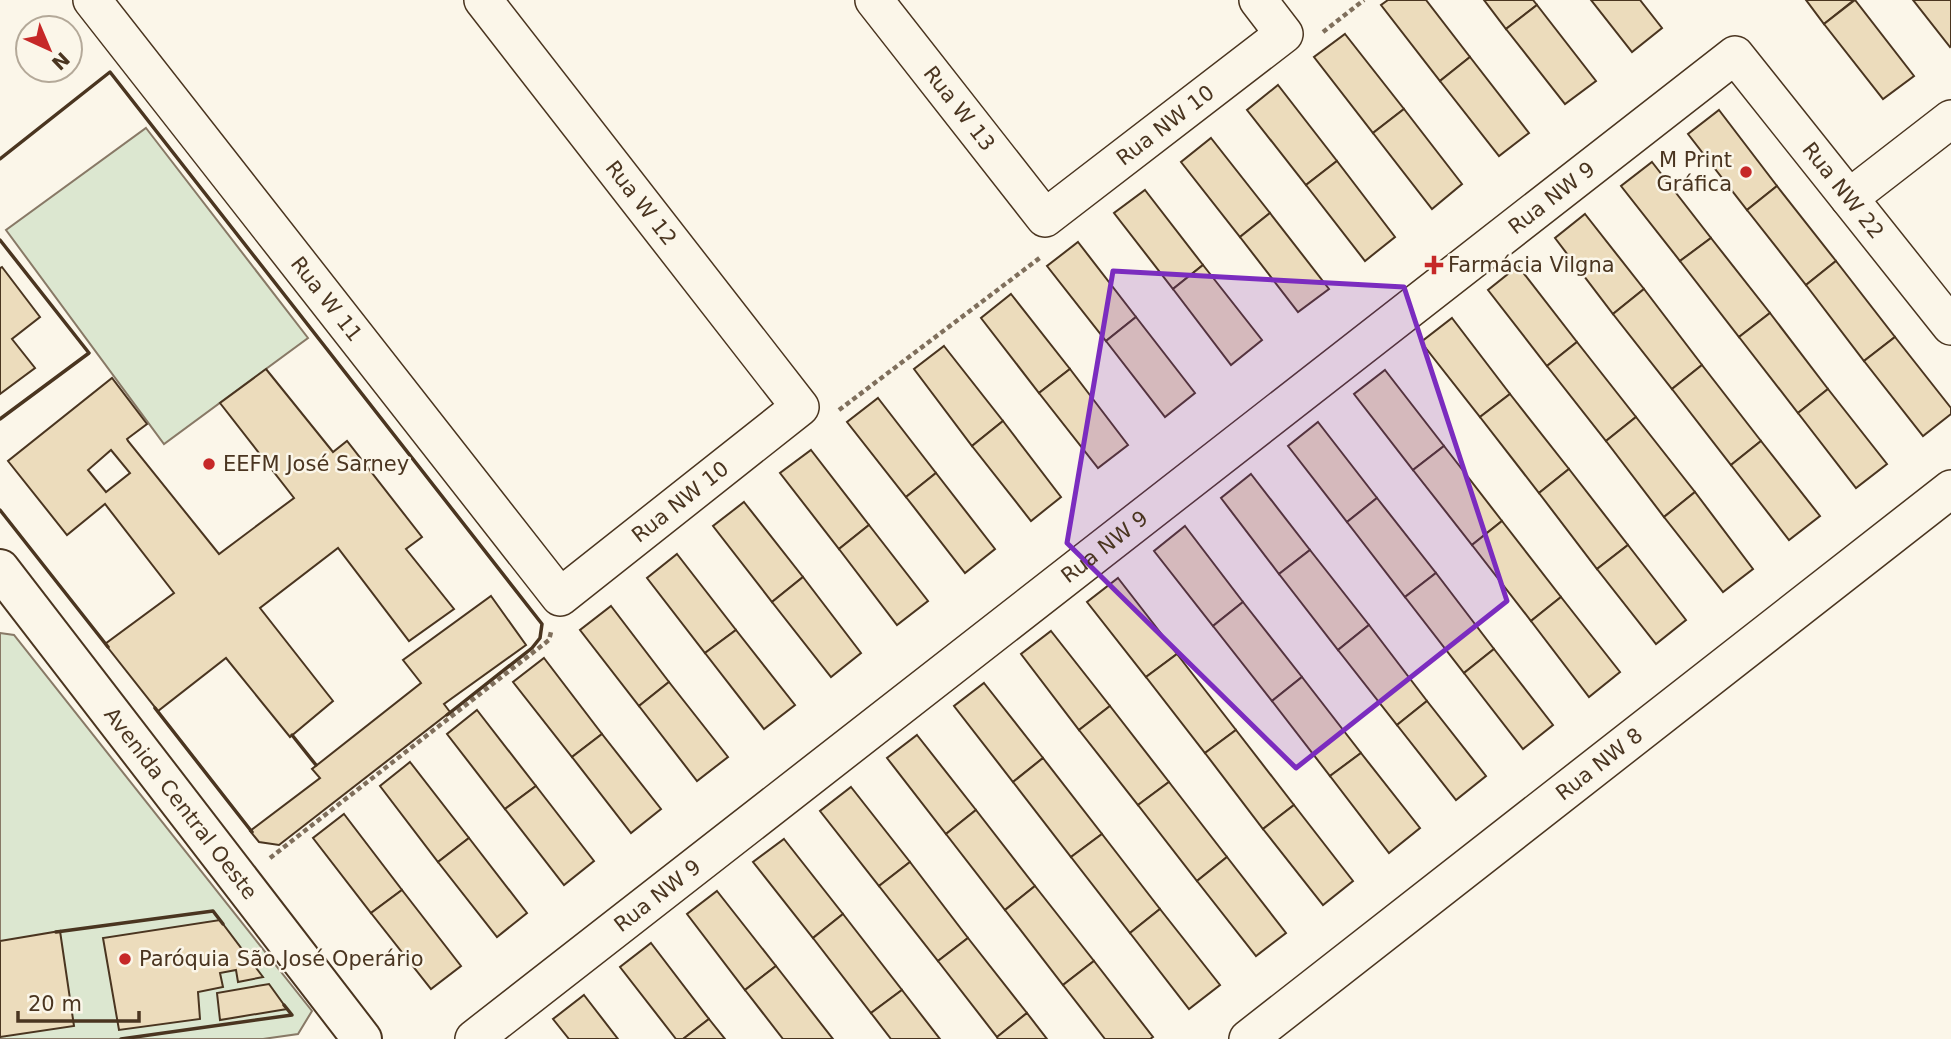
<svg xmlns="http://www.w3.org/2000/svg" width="1951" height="1039" font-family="'DejaVu Sans',sans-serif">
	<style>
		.green { fill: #dce7d0; stroke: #887966; stroke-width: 2 }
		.building { fill: #ecdcbc; stroke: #4a3520; stroke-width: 2; fill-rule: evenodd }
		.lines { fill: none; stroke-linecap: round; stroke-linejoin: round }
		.minor-casing { stroke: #4a3520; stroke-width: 40 }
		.tertiary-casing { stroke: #4a3520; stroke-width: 42 }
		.path { stroke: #7f6f5c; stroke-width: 4.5; stroke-dasharray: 5 3.5; stroke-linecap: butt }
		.minor { stroke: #fbf6e9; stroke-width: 37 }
		.tertiary { stroke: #fbf6e9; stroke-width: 38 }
		.wall { stroke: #4a3520; stroke-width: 3.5 }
		.marked { fill: #7b2cbf; fill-opacity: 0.2; stroke: #7b2cbf; stroke-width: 5; stroke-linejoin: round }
		.poi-dot { fill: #c62828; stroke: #fbf6e9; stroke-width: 2.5 }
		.labels { text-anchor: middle; stroke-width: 5; stroke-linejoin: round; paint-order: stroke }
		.street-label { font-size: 21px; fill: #4a3520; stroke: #fbf6e9 }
		.poi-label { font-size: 21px; fill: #4a3520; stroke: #fbf6e9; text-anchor: start }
	</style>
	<rect width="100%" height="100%" fill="#fbf6e9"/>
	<g class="green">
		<polygon points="146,128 308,338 164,444 6,230"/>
		<polygon points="0,633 14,635 312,1011 298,1034 263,1039 0,1039"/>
	</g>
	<g class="building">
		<polygon points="1388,0 1426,0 1470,57 1440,81 1381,5"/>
		<polygon points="1484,0 1533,0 1537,5 1506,29"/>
		<polygon points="1591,0 1640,0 1662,28 1632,52"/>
		<polygon points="1806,0 1854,0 1824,24"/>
		<polygon points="1855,0 1914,76 1883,99 1824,24"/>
		<polygon points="1913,0 1951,0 1951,46 1950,47"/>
		<polygon points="1537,5 1596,81 1565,104 1506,29"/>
		<polygon points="1345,34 1404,109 1373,133 1314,57"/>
		<polygon points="1470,57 1529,133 1499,156 1440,81"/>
		<polygon points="1278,85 1337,161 1306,185 1247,110"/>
		<polygon points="1404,109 1462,184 1432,209 1373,133"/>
		<polygon points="1719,110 1777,186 1747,210 1688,134"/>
		<polygon points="1211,138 1270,213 1240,237 1181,162"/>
		<polygon points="1337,161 1395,237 1365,261 1306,185"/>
		<polygon points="1652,162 1711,238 1680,261 1621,186"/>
		<polygon points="1777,186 1836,261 1806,285 1747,210"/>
		<polygon points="1145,190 1203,265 1173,289 1114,213"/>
		<polygon points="1270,213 1329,289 1298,312 1240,237"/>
		<polygon points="1585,214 1644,289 1613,314 1555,238"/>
		<polygon points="1711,238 1770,313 1739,337 1680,261"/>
		<polygon points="1078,242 1136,317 1106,341 1047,266"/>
		<polygon points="1836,261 1895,337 1864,361 1806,285"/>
		<polygon points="1203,265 1262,340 1231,365 1173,289"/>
		<polygon points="1518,266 1577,342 1547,366 1488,290"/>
		<polygon points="2,267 40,317 12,339 35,368 0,394 0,268"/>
		<polygon points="1644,289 1702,365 1672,389 1613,314"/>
		<polygon points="1011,294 1070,369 1039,393 981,318"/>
		<polygon points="1770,313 1828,389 1798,413 1739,337"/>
		<polygon points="1136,317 1195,393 1165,417 1106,341"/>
		<polygon points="1452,318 1510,394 1480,417 1421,342"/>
		<polygon points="1895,337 1951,408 1951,414 1923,436 1864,361"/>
		<polygon points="1577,342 1636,417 1606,441 1547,366"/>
		<polygon points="944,346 1003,421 972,446 914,369"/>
		<polygon points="1702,365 1761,441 1731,465 1672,389"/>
		<path d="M 266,369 L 333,452 L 347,441 L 422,537 L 406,549 L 454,609 L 409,641 L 338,548 L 260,608 L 333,701 L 290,737 L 226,658 L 158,711 L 105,644 L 174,593 L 105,504 L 67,535 L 8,461 L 112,378 L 147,424 L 127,439 L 128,441 L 219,554 L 294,498 L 220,403 ZM 111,450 L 130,473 L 106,492 L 88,470 Z"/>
		<polygon points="1070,369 1128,445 1098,468 1039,393"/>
		<polygon points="1385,370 1444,446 1413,470 1354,394"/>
		<polygon points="1828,389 1887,464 1856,488 1798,413"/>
		<polygon points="1510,394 1569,469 1539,493 1480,417"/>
		<polygon points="878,398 936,473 906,497 847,422"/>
		<polygon points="1636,417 1695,492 1664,517 1606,441"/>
		<polygon points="1003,421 1061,497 1031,521 972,446"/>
		<polygon points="1318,422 1377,498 1347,522 1288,446"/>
		<polygon points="1761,441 1820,516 1789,540 1731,465"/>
		<polygon points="1444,446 1502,521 1472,545 1413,470"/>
		<polygon points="811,450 869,525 839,549 780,473"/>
		<polygon points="1569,469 1628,545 1597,569 1539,493"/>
		<polygon points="936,473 995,549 965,573 906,497"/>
		<polygon points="1251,474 1310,550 1279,574 1221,498"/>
		<polygon points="1695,492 1753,569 1723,592 1664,517"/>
		<polygon points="1377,498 1436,573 1405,597 1347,522"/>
		<polygon points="744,502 803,577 772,602 713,526"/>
		<polygon points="1502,521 1561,597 1531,621 1472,545"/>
		<polygon points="869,525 928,601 897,625 839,549"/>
		<polygon points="1185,526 1243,602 1213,626 1154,551"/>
		<polygon points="1628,545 1686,620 1656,644 1597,569"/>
		<polygon points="1310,550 1369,625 1338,650 1279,574"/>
		<polygon points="677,554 736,630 705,653 647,578"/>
		<polygon points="1436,573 1494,649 1464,673 1405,597"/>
		<polygon points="803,577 861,653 831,677 772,602"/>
		<polygon points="1118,578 1177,654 1146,677 1087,602"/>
		<polygon points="491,596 526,645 444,704 450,712 279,845 259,842 250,831 320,778 312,769 421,683 403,660"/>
		<polygon points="1561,597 1620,672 1589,697 1531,621"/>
		<polygon points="1243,602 1302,677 1272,701 1213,626"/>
		<polygon points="611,606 669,682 639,706 580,630"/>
		<polygon points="1369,625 1427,701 1397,725 1338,650"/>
		<polygon points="736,630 795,705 764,729 705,653"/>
		<polygon points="1051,631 1110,706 1079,730 1021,654"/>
		<polygon points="1494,649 1553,725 1523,749 1464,673"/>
		<polygon points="1177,654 1236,730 1205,753 1146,677"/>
		<polygon points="544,658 602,734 572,757 513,682"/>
		<polygon points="1302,677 1361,753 1330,776 1272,701"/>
		<polygon points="669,682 728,757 697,781 639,706"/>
		<polygon points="984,683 1043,758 1013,782 954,706"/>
		<polygon points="1427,701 1486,776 1456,800 1397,725"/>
		<polygon points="1110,706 1169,782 1138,805 1079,730"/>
		<polygon points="477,710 536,786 505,809 447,734"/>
		<polygon points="1236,730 1294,805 1263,829 1205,753"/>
		<polygon points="602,734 661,809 631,833 572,757"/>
		<polygon points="917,735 976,810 946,834 887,758"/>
		<polygon points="1361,753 1420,828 1389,853 1330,776"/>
		<polygon points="1043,758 1102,834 1071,857 1013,782"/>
		<polygon points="410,762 469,838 438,862 380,786"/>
		<polygon points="1169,782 1227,857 1197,881 1138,805"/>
		<polygon points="536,786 594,861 564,885 505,809"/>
		<polygon points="851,787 910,862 879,886 820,811"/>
		<polygon points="1294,805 1353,881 1323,905 1263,829"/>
		<polygon points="976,810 1035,886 1005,910 946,834"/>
		<polygon points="344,814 402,890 371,913 313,838"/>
		<polygon points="1102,834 1160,909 1130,933 1071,857"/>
		<polygon points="469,838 527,913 497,937 438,862"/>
		<polygon points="784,839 843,914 813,938 753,862"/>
		<polygon points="1227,857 1286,933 1256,956 1197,881"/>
		<polygon points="910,862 968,938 938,961 879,886"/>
		<polygon points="1035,886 1094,961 1063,985 1005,910"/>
		<polygon points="402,890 461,966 431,989 371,913"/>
		<polygon points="717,891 776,966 745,990 687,914"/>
		<polygon points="1160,909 1220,985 1189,1009 1130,933"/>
		<polygon points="843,914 902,990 871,1013 813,938"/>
		<polygon points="220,920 263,977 238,982 236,970 220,973 223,987 198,992 200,1019 119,1030 103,938"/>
		<polygon points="60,931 74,1026 0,1037 0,941"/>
		<polygon points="968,938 1027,1013 997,1037 938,961"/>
		<polygon points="651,943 709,1019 683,1039 676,1039 620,967"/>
		<polygon points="1094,961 1153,1037 1150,1039 1105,1039 1063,985"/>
		<polygon points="776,966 833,1039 783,1039 745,990"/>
		<polygon points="269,984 287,1009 220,1020 217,993"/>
		<polygon points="902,990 940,1039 891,1039 871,1013"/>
		<polygon points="584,995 618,1039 569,1039 553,1019"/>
		<polygon points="1027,1013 1047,1039 998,1039 997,1037"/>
		<polygon points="709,1019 725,1039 683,1039"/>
	</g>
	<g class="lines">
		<g class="minor-casing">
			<g id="minor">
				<path id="s1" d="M 92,0 L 560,597 L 800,407 L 483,0"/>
				<path id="s2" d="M 874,0 L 1045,218 L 1284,34 L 1258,0"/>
				<polyline points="1849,198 1951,119"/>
				<path id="s3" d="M 474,1039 L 1735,55 L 1951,326"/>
				<path id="s4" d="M 1248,1039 L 1951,489"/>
			</g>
		</g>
		<g class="tertiary-casing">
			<g id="tertiary">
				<path id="s5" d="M 0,569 L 362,1039"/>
			</g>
		</g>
		<g class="path">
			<polyline points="1323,32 1364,0"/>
			<polyline points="839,410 1041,257"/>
			<polyline points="270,858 549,640 551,632"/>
		</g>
		<use href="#minor" class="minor"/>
		<use href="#tertiary" class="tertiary"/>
		<g class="wall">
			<polyline points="0,159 110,72 542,624 540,638 532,648 447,715"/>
			<polyline points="0,240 89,353 0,419"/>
			<polyline points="0,510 108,647"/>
			<polyline points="155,708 252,832"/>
			<polyline points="292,735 316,765"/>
			<polyline points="56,932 213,911 223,924"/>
			<polyline points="121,1039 292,1015 284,1005"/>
		</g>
	</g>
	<path class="marked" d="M 1113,271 L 1404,287 L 1507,601 L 1296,768 L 1067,543 Z"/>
	<g class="poi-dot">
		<circle cx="1746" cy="172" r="7"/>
		<path d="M1430.5 254.5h7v7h7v7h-7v7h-7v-7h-7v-7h7z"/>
		<circle cx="209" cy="464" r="7"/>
		<circle cx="125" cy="959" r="7"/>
	</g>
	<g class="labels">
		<g class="street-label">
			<text dy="7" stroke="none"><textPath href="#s2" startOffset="138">Rua W 13</textPath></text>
			<text dy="7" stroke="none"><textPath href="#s2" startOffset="429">Rua NW 10</textPath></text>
			<text dy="7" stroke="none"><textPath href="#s3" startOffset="1773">Rua NW 22</textPath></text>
			<text dy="7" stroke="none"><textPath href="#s3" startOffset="1367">Rua NW 9</textPath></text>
			<text transform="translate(641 203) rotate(52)" y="7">Rua W 12</text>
			<text dy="7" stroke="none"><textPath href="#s1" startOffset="380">Rua W 11</textPath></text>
			<text dy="7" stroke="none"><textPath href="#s1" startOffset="912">Rua NW 10</textPath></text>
			<text dy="7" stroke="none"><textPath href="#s3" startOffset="800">Rua NW 9</textPath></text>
			<text dy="7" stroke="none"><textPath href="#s4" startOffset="446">Rua NW 8</textPath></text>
			<text dy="7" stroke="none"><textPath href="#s5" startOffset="296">Avenida Central Oeste</textPath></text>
			<text dy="7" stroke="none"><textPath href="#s3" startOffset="233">Rua NW 9</textPath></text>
		</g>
		<g class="poi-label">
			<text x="1732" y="167" text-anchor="end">M Print<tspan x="1732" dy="24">Gráfica</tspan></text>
			<text x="1448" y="272">Farmácia Vilgna</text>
			<text x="223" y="471">EEFM José Sarney</text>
			<text x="139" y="966">Paróquia São José Operário</text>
		</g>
	</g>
	<g transform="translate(49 49) rotate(136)"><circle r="33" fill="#fbf6e9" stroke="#b4a999" stroke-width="2"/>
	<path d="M0-5L12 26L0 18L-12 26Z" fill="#c62828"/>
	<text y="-10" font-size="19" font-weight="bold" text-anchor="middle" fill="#4a3520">N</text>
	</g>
	<path d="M18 1011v10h121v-10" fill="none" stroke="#4a3520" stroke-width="3.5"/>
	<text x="28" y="1011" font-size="21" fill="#4a3520" stroke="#fbf6e9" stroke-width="5" paint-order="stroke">20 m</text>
</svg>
